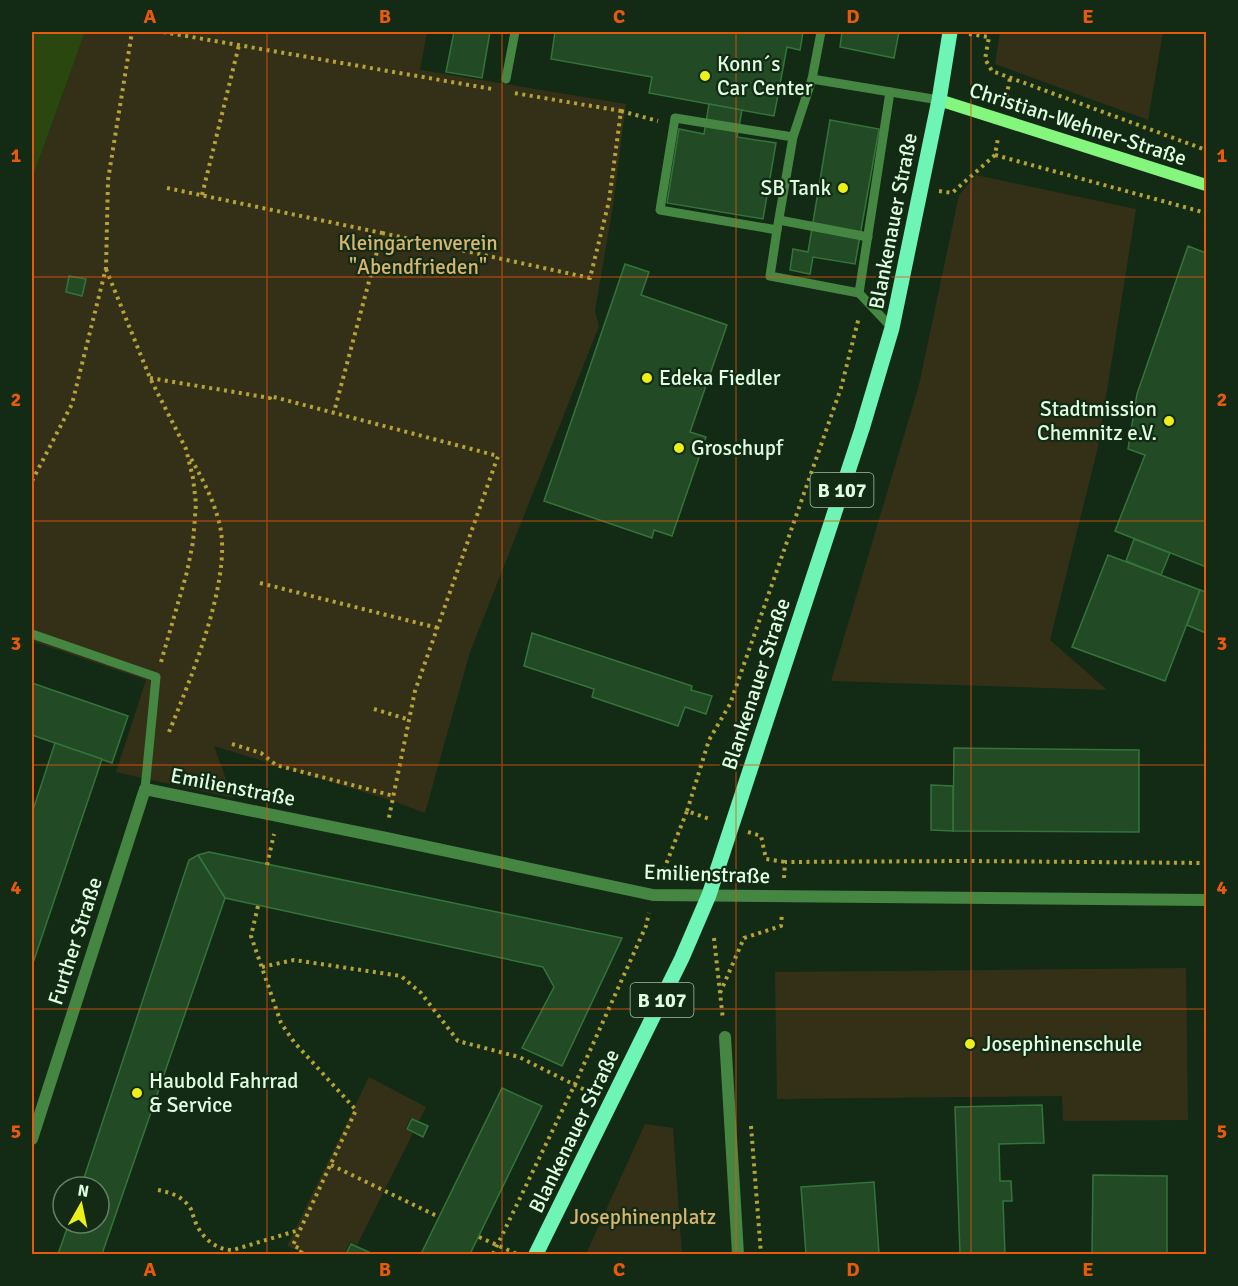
<svg xmlns="http://www.w3.org/2000/svg" width="1238" height="1286" font-family="Signika,sans-serif">
	<style>
		.green { fill: #343017 }
		.water { fill: #29470f }
		.building { fill: #214a25; stroke: #34743b; stroke-width: 1.5 }
		.lines { fill: none; stroke-linecap: round; stroke-linejoin: round }
		.path { stroke: #b5a33a; stroke-width: 4; stroke-dasharray: 3 4.5; stroke-linecap: butt }
		.service { stroke: #458642; stroke-width: 9 }
		.minor { stroke: #458642; stroke-width: 12 }
		.secondary { stroke: #85f67d; stroke-width: 12 }
		.primary { stroke: #6ef5b6; stroke-width: 15 }
		.grid { fill: none; stroke: #e8590c; stroke-width: 1.5; stroke-opacity: 0.55 }
		.poi-dot { fill: #edef19; stroke: #132a15; stroke-width: 2 }
		.labels { text-anchor: middle; stroke-width: 4.5; stroke-linejoin: round; paint-order: stroke }
		.shield { fill: #132a15; stroke: #a2bea3; stroke-width: 1.5 }
		.shield-label { font-size: 20px; font-weight: bold; fill: #dffde0 }
		.poi-label { font-size: 21px; fill: #dffde0; stroke: #132a15; text-anchor: start }
		.street-label { font-size: 21px; fill: #dffde0; stroke: #132a15 }
		.park-label { font-size: 21px; fill: #d9b56e; stroke: #132a15 }
		.neatline { fill: none; stroke: #e8590c; stroke-width: 2 }
		.grid-label { font-size: 20px; text-anchor: middle; font-weight: bold; fill: #e8590c }
	</style>
	<rect width="100%" height="100%" fill="#132a15"/>
	<g class="green">
		<polygon points="85,32 427,32 420,70 626,104 613,206 595,311 599,326 470,652 425,813 393,801 214,746 233,798 116,772 146,680 32,641 32,179"/>
		<polygon points="1000,32 1163,32 1148,120 995,64"/>
		<polygon points="976,175 1136,209 1098,447 1050,640 1107,690 831,681 919,385 959,195"/>
		<polygon points="1186,968 1188,1120 1063,1121 1062,1096 777,1099 775,972"/>
		<polygon points="369,1077 426,1107 419,1121 411,1118 405,1129 413,1133 357,1245 350,1242 344,1254 305,1254 287,1246"/>
		<polygon points="645,1124 673,1128 682,1254 586,1254"/>
	</g>
	<polygon class="water" points="32,32 85,32 32,179"/>
	<g class="building">
		<polygon points="454,32 490,32 482,78 446,72"/>
		<polygon points="555,32 803,32 800,50 787,47 774,116 649,93 652,77 551,59"/>
		<polygon points="842,32 899,32 894,58 840,47"/>
		<polygon points="709,104 742,110 737,137 776,143 763,219 667,203 679,129 704,134"/>
		<polygon points="830,120 879,129 855,264 813,257 810,274 790,270 793,249 808,252"/>
		<polygon points="1188,246 1206,253 1206,567 1115,531 1145,455 1128,449 1137,394"/>
		<polygon points="625,264 649,272 641,295 727,325 690,432 706,437 672,536 654,530 652,538 544,501"/>
		<polygon points="69,276 86,279 82,296 66,292"/>
		<polygon points="1134,539 1170,553 1161,575 1126,561"/>
		<polygon points="1108,555 1200,590 1165,681 1072,647"/>
		<polygon points="1200,590 1206,592 1206,633 1187,625"/>
		<polygon points="532,633 692,686 691,690 712,696 706,714 685,707 678,726 592,697 594,689 524,666"/>
		<polygon points="32,683 128,716 112,763 32,735"/>
		<polygon points="55,743 102,759 32,966 32,813"/>
		<polygon points="954,748 1139,750 1139,832 953,831"/>
		<polygon points="931,785 953,786 953,831 931,830"/>
		<polygon points="209,852 622,938 562,1066 522,1048 554,987 543,967 225,898 198,855"/>
		<polygon points="198,855 225,898 102,1254 58,1254 69,1223 99,1223 99,1187 81,1187 189,860"/>
		<polygon points="502,1088 542,1106 470,1254 421,1254"/>
		<polygon points="1042,1105 1044,1143 999,1144 1000,1181 1011,1181 1012,1201 1003,1201 1005,1254 960,1254 955,1107"/>
		<polygon points="412,1119 428,1126 423,1137 407,1129"/>
		<polygon points="1093,1175 1167,1176 1167,1254 1092,1254"/>
		<polygon points="874,1182 879,1254 806,1254 801,1187"/>
		<polygon points="351,1244 373,1254 346,1254"/>
	</g>
	<g class="lines">
		<g class="path">
			<polyline points="163,32 492,89"/>
			<polyline points="969,34 989,37 985,59 992,71 1206,150"/>
			<polyline points="1005,104 1010,78"/>
			<polyline points="621,111 658,121"/>
			<polyline points="995,155 1206,213"/>
			<polyline points="167,188 382,233 334,412"/>
			<polyline points="939,191 952,193 995,155 998,138"/>
			<polyline points="202,195 239,45"/>
			<polyline points="382,233 590,278 609,201 621,111 514,93"/>
			<polyline points="106,269 150,378 186,449 193,478 196,504 193,542 187,572 161,662"/>
			<polyline points="150,378 270,398 270,396 498,456 415,691 388,822"/>
			<polyline points="32,481 72,404 106,268 108,180 132,32"/>
			<polyline points="260,583 438,628"/>
			<polyline points="374,709 410,720"/>
			<path d="M 169,732 C 190,680 232,581 220,526 C 214,500 202,478 189,455"/>
			<polyline points="232,744 261,753 276,765 394,796"/>
			<polyline points="687,811 709,740 730,704 841,388 859,317"/>
			<polyline points="748,832 761,836 766,859 785,862"/>
			<polyline points="267,865 274,834"/>
			<polyline points="661,877 687,811 712,820"/>
			<polyline points="784,878 785,862 967,861 1206,863"/>
			<polyline points="258,906 251,936 281,1023 294,1042 356,1110 293,1245 302,1250 300,1254"/>
			<polyline points="714,938 723,1020"/>
			<polyline points="262,967 294,960 401,976 421,993 458,1041 519,1057 593,1094"/>
			<polyline points="720,993 744,938 781,926 782,913"/>
			<polyline points="751,1126 761,1254"/>
			<polyline points="331,1165 439,1217"/>
			<path d="M 158,1190 C 169,1192 181,1196 188,1205 C 192,1209 192,1213 194,1218 C 199,1235 214,1250 233,1250 L 299,1230"/>
			<polyline points="479,1237 517,1254"/>
			<polyline points="493,1254 575,1084 646,926 649,913"/>
		</g>
		<g class="service">
			<polyline points="506,79 515,32"/>
			<polyline points="812,79 939,100"/>
			<polyline points="890,92 859,293 892,328"/>
			<polyline points="793,137 675,118 660,210 777,230 793,137 812,79 821,32"/>
			<polyline points="779,220 868,237"/>
			<polyline points="777,230 770,276 859,293"/>
			<polyline points="32,634 156,677 145,789"/>
		</g>
		<g class="minor">
			<polyline points="725,1037 738,1254"/>
			<polyline points="32,1139 145,789 386,838 653,895 1206,900"/>
		</g>
		<polyline class="secondary" points="939,100 1206,185"/>
		<polyline class="primary" points="536,1254 682,958 709,895 862,429 892,328 939,100 950,32"/>
	</g>
	<path class="grid" d="M 267,32 L 267,1254M 502,32 L 502,1254M 736,32 L 736,1254M 971,32 L 971,1254M 32,277 L 1206,277M 32,521 L 1206,521M 32,765 L 1206,765M 32,1009 L 1206,1009"/>
	<g class="poi-dot">
		<circle cx="705" cy="76" r="6"/>
		<circle cx="843" cy="188" r="6"/>
		<circle cx="647" cy="378" r="6"/>
		<circle cx="1169" cy="421" r="6"/>
		<circle cx="679" cy="448" r="6"/>
		<circle cx="970" cy="1044" r="6"/>
		<circle cx="137" cy="1093" r="6"/>
	</g>
	<g class="labels">
		<g class="shield">
			<rect x="810.5" y="473" width="63" height="34" rx="4.5"/>
			<rect x="630.5" y="983" width="63" height="34" rx="4.5"/>
		</g>
		<g class="shield-label">
			<text x="842" y="497">B 107</text>
			<text x="662" y="1007">B 107</text>
		</g>
		<g class="poi-label">
			<text x="717" y="71">Konn´s<tspan x="717" dy="24">Car Center</tspan></text>
			<text x="831" y="195" text-anchor="end">SB Tank</text>
			<text x="659" y="385">Edeka Fiedler</text>
			<text x="1157" y="416" text-anchor="end">Stadtmission<tspan x="1157" dy="24">Chemnitz e.V.</tspan></text>
			<text x="691" y="455">Groschupf</text>
			<text x="982" y="1051">Josephinenschule</text>
			<text x="149" y="1088">Haubold Fahrrad<tspan x="149" dy="24">&amp; Service</tspan></text>
		</g>
		<g class="street-label">
			<text transform="translate(1078 124) rotate(18)" y="7">Christian-Wehner-Straße</text>
			<text transform="translate(893 221) rotate(-79)" y="7">Blankenauer Straße</text>
			<text transform="translate(756 684) rotate(-72)" y="7">Blankenauer Straße</text>
			<text transform="translate(233 787) rotate(11)" y="7">Emilienstraße</text>
			<text transform="translate(707 874) rotate(2)" y="7">Emilienstraße</text>
			<text transform="translate(75 941) rotate(-72)" y="7">Further Straße</text>
			<text transform="translate(574 1131) rotate(-64)" y="7">Blankenauer Straße</text>
		</g>
		<g class="park-label">
			<text x="418" y="250">Kleingartenverein<tspan x="418" dy="24">"Abendfrieden"</tspan></text>
			<text x="643" y="1224">Josephinenplatz</text>
		</g>
	</g>
	<rect width="1238" height="1286" fill="none" stroke="#132a15" stroke-width="66"/>
	<g transform="translate(81 1205) rotate(9)"><circle r="28" fill="#132a15" stroke="#657e66" stroke-width="1.5"/>
	<path d="M0-4.5L10 22L0 15L-10 22Z" fill="#edef19"/>
	<text y="-9" font-size="16" font-weight="bold" text-anchor="middle" fill="#dffde0">N</text>
	</g>
	<rect x="33" y="33" width="1172" height="1220" class="neatline"/>
	<g class="grid-label">
		<text x="150" y="23">A</text>
		<text x="385" y="23">B</text>
		<text x="619" y="23">C</text>
		<text x="853" y="23">D</text>
		<text x="1088" y="23">E</text>
		<text x="16" y="162">1</text>
		<text x="1222" y="162">1</text>
		<text x="16" y="406">2</text>
		<text x="1222" y="406">2</text>
		<text x="16" y="650">3</text>
		<text x="1222" y="650">3</text>
		<text x="16" y="894">4</text>
		<text x="1222" y="894">4</text>
		<text x="16" y="1138">5</text>
		<text x="1222" y="1138">5</text>
		<text x="150" y="1276">A</text>
		<text x="385" y="1276">B</text>
		<text x="619" y="1276">C</text>
		<text x="853" y="1276">D</text>
		<text x="1088" y="1276">E</text>
	</g>
</svg>
